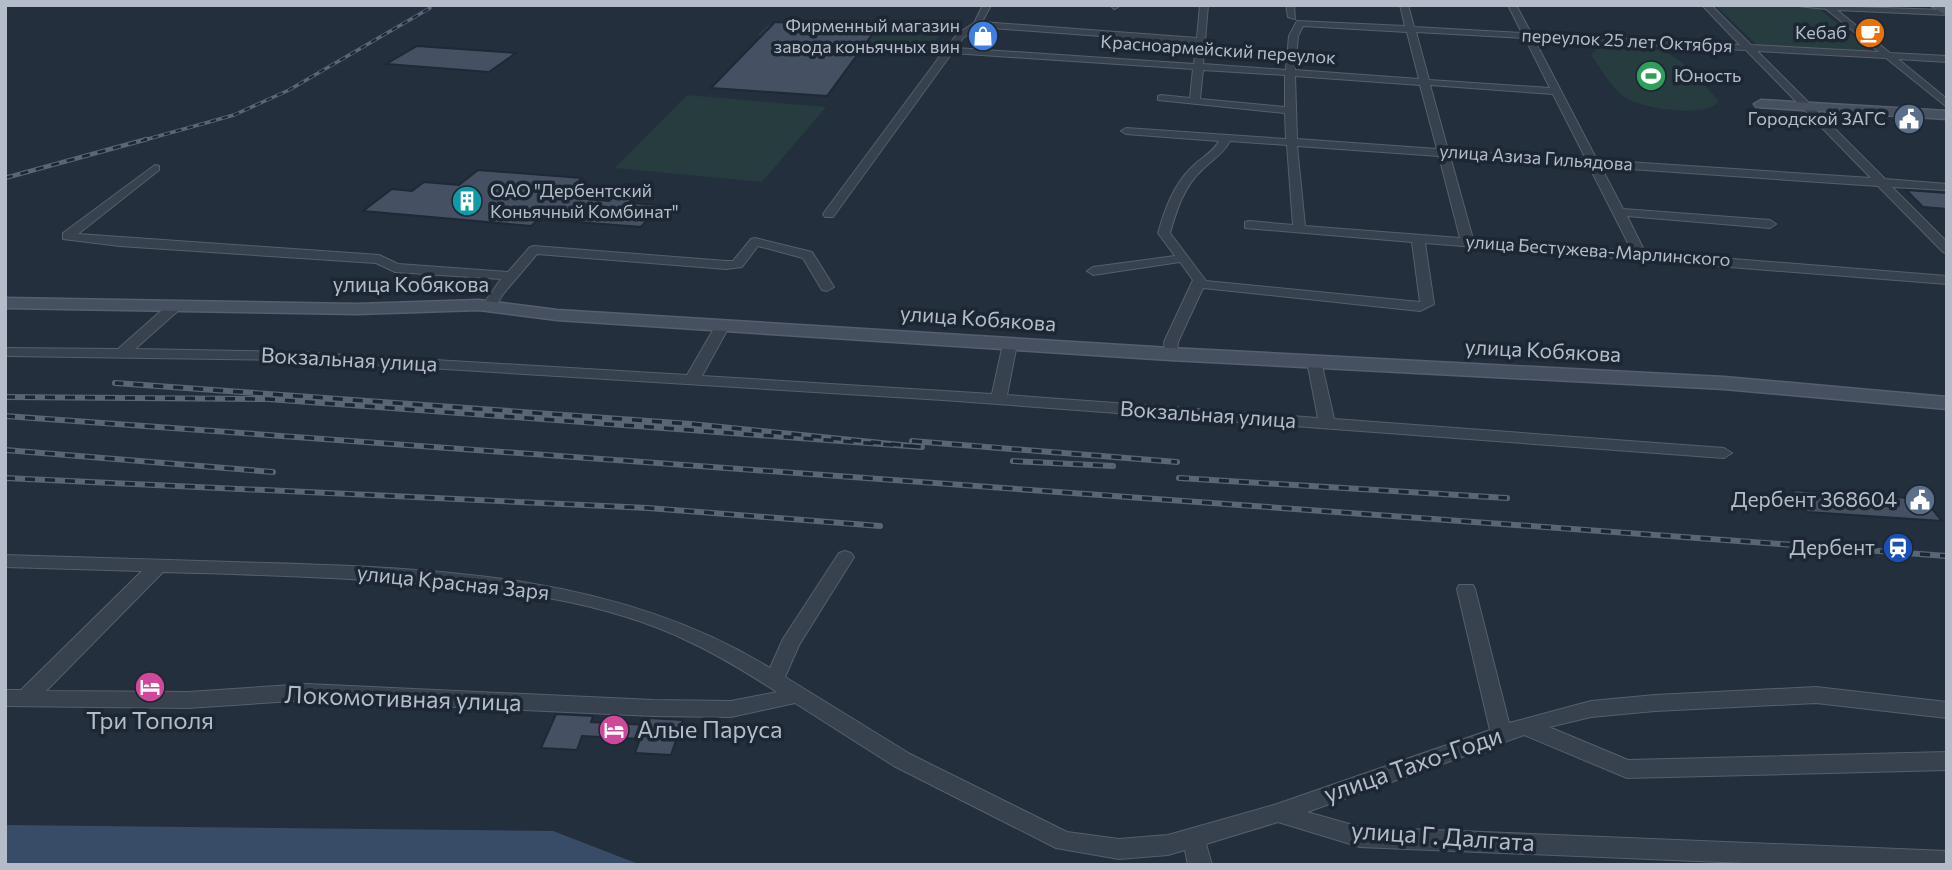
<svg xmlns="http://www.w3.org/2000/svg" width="1952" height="870" font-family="Commissioner,sans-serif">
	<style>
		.green { fill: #263c3f }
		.water { fill: #394c67 }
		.building { fill: #455162; stroke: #1f2835; stroke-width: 2 }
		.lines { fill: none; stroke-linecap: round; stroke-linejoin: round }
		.street-casing { stroke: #565f6c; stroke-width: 2 }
		.secondary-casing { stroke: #565f6c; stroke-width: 3 }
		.street { fill: #38414e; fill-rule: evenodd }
		.secondary { fill: #465061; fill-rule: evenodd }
		.rail-far2-casing { stroke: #5a6575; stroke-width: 3.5 }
		.rail-far1-casing { stroke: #5a6575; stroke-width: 4.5 }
		.rail-casing { stroke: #5a6575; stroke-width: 6 }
		.rail-far2 { stroke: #1d2633; stroke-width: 2; stroke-dasharray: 6; stroke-linecap: butt }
		.rail-far1 { stroke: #1d2633; stroke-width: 2.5; stroke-dasharray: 8; stroke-linecap: butt }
		.rail { stroke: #1d2633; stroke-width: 3.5; stroke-dasharray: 10; stroke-linecap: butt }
		.labels { text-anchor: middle; stroke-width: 7; stroke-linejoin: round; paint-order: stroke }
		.far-poi-label { font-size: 18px; fill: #b4bcc9; stroke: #1d2633; text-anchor: end }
		.far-street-label { font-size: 18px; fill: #b4bcc9; stroke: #1d2633 }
		.street-label { font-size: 21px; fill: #b4bcc9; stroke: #1d2633 }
		.poi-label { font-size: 21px; fill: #b4bcc9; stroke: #1d2633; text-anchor: end }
		.near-street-label { font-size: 24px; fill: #b4bcc9; stroke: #1d2633 }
		.near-poi-label { font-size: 24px; fill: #b4bcc9; stroke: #1d2633 }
	</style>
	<rect width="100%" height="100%" fill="#242f3e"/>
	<g class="green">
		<polygon points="1715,5 1818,8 1875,53 1760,48"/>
		<polygon points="768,25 939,36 932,47 757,35"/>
		<path d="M 1624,45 C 1678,48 1684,63 1719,101 C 1706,119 1636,109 1621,94 C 1609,84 1600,67 1591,55 L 1598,48 Z"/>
		<polygon points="687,95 826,107 762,182 615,168"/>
	</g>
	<polygon class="water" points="5,825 553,831 641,865 5,865"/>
	<g class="building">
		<polygon points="775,22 877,28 827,96 711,88"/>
		<polygon points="417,46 516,53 489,72 386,64"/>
		<polygon points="478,170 582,178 563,197 609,201 626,184 646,185 629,203 660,205 641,227 539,219 531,226 363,211 392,189 412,191 424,182 459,185"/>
		<polygon points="1906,190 1947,193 1947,209 1923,207"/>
		<polygon points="1792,490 1924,499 1942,521 1807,512"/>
		<polygon points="556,714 593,716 591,722 646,725 648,718 683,720 671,755 635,753 640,739 582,736 577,750 541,748"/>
	</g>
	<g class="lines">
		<g class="street-casing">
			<g id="street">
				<path d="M 983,5 L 991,5 L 982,22 L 1197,38 L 1200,5 L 1208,5 L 1203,64 L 1286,70 L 1289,36 L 1297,21 L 1405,26 L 1400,5 L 1408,5 L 1414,27 L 1522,33 L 1508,5 L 1516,5 L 1531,33 L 1740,45 L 1702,5 L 1711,5 L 1751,45 L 1879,52 L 1826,9 L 1788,5 L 1947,10 L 1947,15 L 1837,10 L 1890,53 L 1947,56 L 1947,62 L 1898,59 L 1947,99 L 1947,107 L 1886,58 L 1757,51 L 1885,179 L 1947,184 L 1947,190 L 1892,187 L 1947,242 L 1947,253 L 1943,252 L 1878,186 L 1601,167 L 1623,209 L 1770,220 L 1776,224 L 1770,228 L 1627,216 L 1645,252 L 1947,276 L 1947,284 L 1425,243 L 1434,304 L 1420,311 L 1203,288 L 1178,342 L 1177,354 L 1170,358 L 1165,357 L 1164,342 L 1193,280 L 1180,262 L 1093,275 L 1087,271 L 1093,267 L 1175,256 L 1158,233 C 1165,209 1173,186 1191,168 C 1200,158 1213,153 1219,141 L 1126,134 L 1121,131 L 1126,128 L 1286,139 L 1285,113 L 1158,100 L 1158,96 L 1161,95 L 1190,98 L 1193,69 L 952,53 L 833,217 L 825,217 L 823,214 L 943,52 L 879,48 L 876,47 L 876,43 L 947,47 L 957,34 L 974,23 ZM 1303,26 L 1407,32 L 1419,79 L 1295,70 L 1298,36 ZM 979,27 L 1196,43 L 1194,64 L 956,48 L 963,38 ZM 1416,32 L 1525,38 L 1550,88 L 1429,80 ZM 1534,39 L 1746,50 L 1871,178 L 1597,160 ZM 1203,70 L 1285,75 L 1285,107 L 1200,99 ZM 1295,76 L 1420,85 L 1437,149 L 1297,139 ZM 1430,85 L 1553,94 L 1586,159 L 1448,150 ZM 1230,141 L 1287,145 L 1293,225 L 1249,221 L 1245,222 L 1245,228 L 1412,242 L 1420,302 L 1206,281 L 1170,233 C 1177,209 1184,186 1203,169 C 1213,159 1223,154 1230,141 ZM 1297,146 L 1439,156 L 1460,238 L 1305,226 ZM 1450,156 L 1589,166 L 1632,251 L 1473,239 Z"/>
				<polygon points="1110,5 1118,5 1118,7 1114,9"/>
				<polygon points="1286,5 1294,5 1295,19 1288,17"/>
				<polygon points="155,165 159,166 159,170 78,234 379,255 398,264 508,272 530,247 534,246 726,261 733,261 751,239 755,238 812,252 834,287 827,291 822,290 803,258 758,246 742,267 726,269 537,254 503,294 494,309 489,310 482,306 501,279 395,272 376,263 120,246 63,239 63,233"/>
				<polygon points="175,302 180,303 182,306 180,309 135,349 300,352 687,375 716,325 723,321 730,325 702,376 992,394 1003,344 1010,340 1017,344 1007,395 1318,418 1307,361 1314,357 1321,361 1334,419 1724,448 1732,453 1724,458 943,400 300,360 5,356 5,348 118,349 170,303"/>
				<path d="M 845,551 L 851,553 L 854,557 L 799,645 L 785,677 L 910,754 L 1067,832 L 1119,839 L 1168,835 L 1277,804 L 1490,730 L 1457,589 L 1459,585 L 1473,585 L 1475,589 L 1509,723 L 1591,701 L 1655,695 L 1816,687 L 1947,702 L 1947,718 L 1816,703 L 1655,711 L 1591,717 L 1549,727 L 1628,760 L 1947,752 L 1947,770 L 1627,778 L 1524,735 L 1307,812 L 1360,827 L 1947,851 L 1947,865 L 1794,865 L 1360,847 L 1278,822 L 1206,844 L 1212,865 L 1188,865 L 1185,850 L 1168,855 L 1119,859 L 1056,848 L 894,766 L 795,703 L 731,717 L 653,716 L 307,700 L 188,708 L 5,706 L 5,690 L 21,690 L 142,571 L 5,567 L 5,555 C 92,558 179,560 266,563 C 438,568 619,575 770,668 L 783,639 L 839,553 ZM 163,572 C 242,574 322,577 401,582 C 498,588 601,599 690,642 C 720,656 749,674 777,692 L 731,701 L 653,700 L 307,684 L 188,692 L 46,691 Z"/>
			</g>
		</g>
		<g class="secondary-casing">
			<g id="secondary">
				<polygon points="1930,5 1947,8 1947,16"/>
				<polygon points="1761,100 1947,111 1947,119 1756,107 1754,104"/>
				<polygon points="5,298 357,304 479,300 557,310 1170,348 1724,377 1947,397 1947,409 1724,389 1170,360 557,320 479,310 357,314 5,308"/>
			</g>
		</g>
		<use href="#street" class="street"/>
		<use href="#secondary" class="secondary"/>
		<g class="rail-far2-casing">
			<polyline id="rail-far2" points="141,141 234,115 289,90 430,8"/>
		</g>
		<g class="rail-far1-casing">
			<polyline id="rail-far1" points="5,178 147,139"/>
		</g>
		<g class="rail-casing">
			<g id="rail">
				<polyline points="5,397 268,399 922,447 691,424 115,383"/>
				<polyline points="5,416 1947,556"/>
				<polyline points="912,441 1177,462"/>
				<polyline points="5,450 273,472"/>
				<polyline points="1013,461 1113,466"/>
				<polyline points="5,478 648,508 880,526"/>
				<polyline points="1179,478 1507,498"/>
			</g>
		</g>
		<use href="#rail-far2" class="rail-far2"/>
		<use href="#rail-far1" class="rail-far1"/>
		<use href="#rail" class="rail"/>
	</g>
	<defs>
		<g id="cafe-disc" transform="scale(1.575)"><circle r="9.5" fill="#e8710a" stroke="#1d2633"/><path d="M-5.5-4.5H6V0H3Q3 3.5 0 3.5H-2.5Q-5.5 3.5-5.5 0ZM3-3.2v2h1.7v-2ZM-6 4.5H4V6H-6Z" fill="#fff"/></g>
		<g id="shop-disc" transform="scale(1.575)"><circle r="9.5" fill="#3f7fe0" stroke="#1d2633"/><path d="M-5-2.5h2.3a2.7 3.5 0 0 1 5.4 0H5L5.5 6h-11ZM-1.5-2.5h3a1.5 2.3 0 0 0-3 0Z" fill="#fff"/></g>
		<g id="stadium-disc" transform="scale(1.575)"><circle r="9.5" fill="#2e9e5b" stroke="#1d2633"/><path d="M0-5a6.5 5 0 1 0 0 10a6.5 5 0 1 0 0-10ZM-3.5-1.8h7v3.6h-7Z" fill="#fff"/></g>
		<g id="civic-disc" transform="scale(1.575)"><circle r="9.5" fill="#5c6f8a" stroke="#1d2633"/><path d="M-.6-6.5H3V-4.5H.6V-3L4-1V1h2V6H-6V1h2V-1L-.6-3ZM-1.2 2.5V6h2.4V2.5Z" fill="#fff"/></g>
		<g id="building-disc" transform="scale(1.575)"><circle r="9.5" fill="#0f9aa8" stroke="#1d2633"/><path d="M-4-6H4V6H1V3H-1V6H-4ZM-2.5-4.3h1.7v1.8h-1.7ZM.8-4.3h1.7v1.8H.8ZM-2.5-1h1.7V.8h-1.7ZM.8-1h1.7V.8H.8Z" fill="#fff"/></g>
		<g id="station-disc" transform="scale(1.575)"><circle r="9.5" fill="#1a4fb4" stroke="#1d2633"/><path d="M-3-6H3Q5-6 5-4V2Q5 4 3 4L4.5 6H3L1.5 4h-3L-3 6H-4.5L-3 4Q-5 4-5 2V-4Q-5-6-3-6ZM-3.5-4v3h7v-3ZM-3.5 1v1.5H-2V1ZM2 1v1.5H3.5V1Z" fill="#fff"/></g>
		<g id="hotel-disc" transform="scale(1.575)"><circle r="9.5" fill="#d1479c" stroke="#1d2633"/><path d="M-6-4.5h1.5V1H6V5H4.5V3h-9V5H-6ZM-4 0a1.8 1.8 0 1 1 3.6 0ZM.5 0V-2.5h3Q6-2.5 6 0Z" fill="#fff"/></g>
	</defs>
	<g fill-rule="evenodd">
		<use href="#cafe-disc" x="1870" y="33"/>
		<use href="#shop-disc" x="983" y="36"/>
		<use href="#stadium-disc" x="1651" y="76"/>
		<use href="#civic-disc" x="1909" y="119"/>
		<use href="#building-disc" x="467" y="201"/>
		<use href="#civic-disc" x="1920" y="500"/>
		<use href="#station-disc" x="1898" y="548"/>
		<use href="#hotel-disc" x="150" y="687"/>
		<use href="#hotel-disc" x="614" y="730"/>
	</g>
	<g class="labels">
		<g class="far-poi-label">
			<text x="960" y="32">Фирменный магазин<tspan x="960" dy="21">завода коньячных вин</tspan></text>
			<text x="1847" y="39">Кебаб</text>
			<text x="1674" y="82" text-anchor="start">Юность</text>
			<text x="1886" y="125">Городской ЗАГС</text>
			<text x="490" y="197" text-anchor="start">ОАО "Дербентский<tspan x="490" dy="21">Коньячный Комбинат"</tspan></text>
		</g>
		<g class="far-street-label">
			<text transform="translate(1627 41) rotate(3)" y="6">переулок 25 лет Октября</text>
			<text transform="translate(1218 50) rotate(4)" y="6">Красноармейский переулок</text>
			<text transform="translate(1536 158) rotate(4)" y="6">улица Азиза Гильядова</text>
			<text transform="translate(1598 251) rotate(4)" y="6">улица Бестужева-Марлинского</text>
		</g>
		<g class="street-label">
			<text x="411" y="292">улица Кобякова</text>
			<text transform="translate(978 319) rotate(4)" y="7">улица Кобякова</text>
			<text transform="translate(1543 351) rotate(3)" y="7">улица Кобякова</text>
			<text transform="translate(349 360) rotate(3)" y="7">Вокзальная улица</text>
			<text transform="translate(1208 415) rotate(4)" y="7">Вокзальная улица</text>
			<text transform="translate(453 583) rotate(6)" y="7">улица Красная Заря</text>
		</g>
		<g class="poi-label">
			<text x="1897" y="507">Дербент 368604</text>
			<text x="1875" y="555">Дербент</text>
		</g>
		<g class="near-street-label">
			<text transform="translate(403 699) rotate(2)" y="8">Локомотивная улица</text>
			<text transform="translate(1413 765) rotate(-19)" y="8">улица Тахо-Годи</text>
			<text transform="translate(1443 837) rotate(4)" y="8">улица Г. Далгата</text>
		</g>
		<g class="near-poi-label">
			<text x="150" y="729">Три Тополя</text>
			<text x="637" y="738" text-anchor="start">Алые Паруса</text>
		</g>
	</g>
	<rect width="1952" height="870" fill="none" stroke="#b4bcc9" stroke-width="14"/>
</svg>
